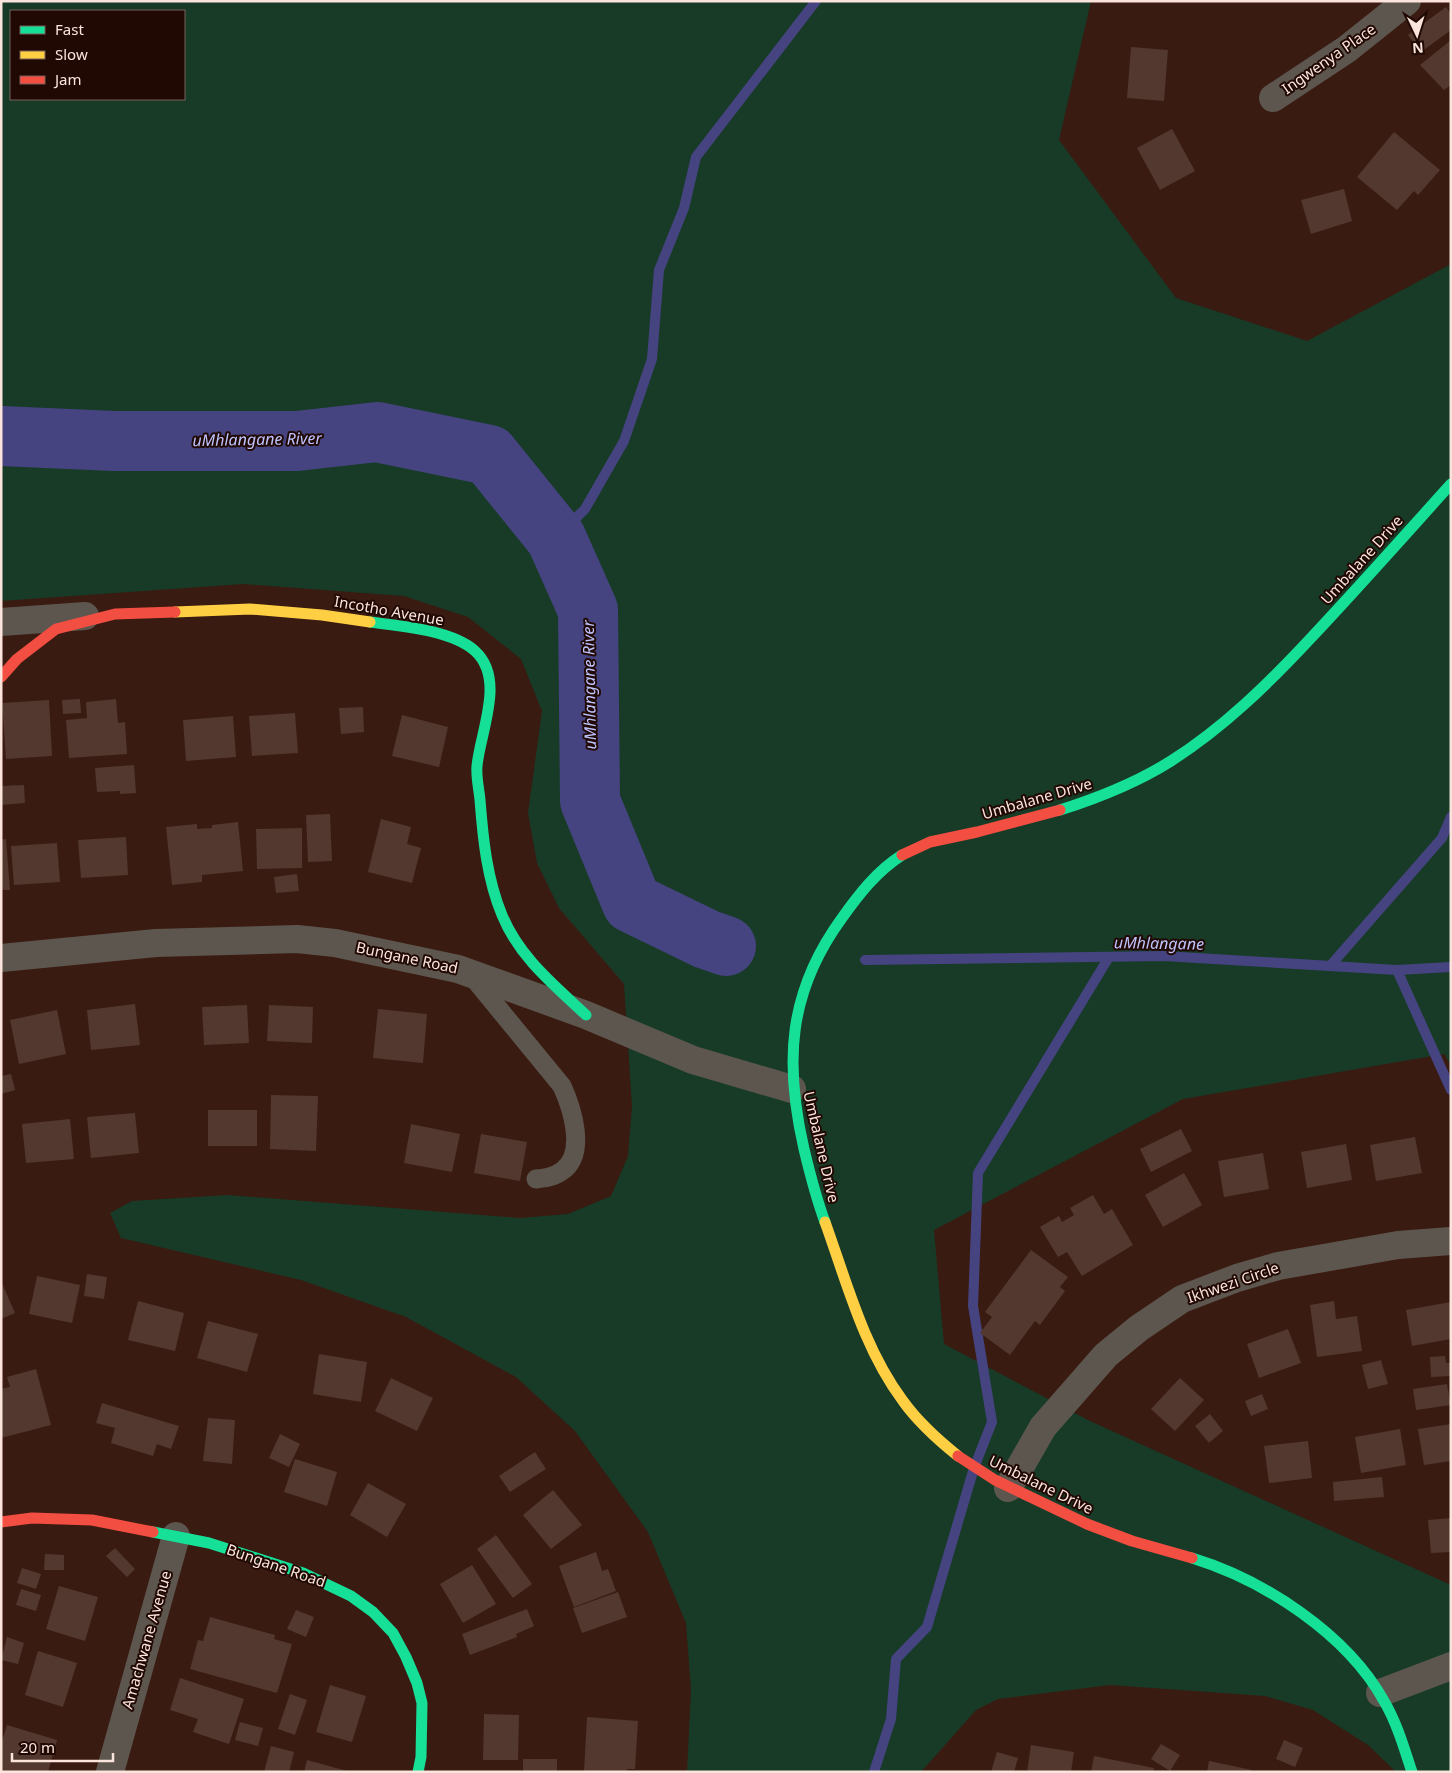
<svg xmlns="http://www.w3.org/2000/svg" width="1452" height="1773" font-family="'Noto Sans',sans-serif">
	<style>
		.green { fill: #173b27; fill-rule: evenodd }
		.lines { fill: none; stroke-linecap: round; stroke-linejoin: round }
		.stream { stroke: #464480; stroke-width: 10 }
		.river { stroke: #464480; stroke-width: 60 }
		.building { fill: #52382f }
		.lane { stroke: #5d564e; stroke-width: 19 }
		.street { stroke: #5d564e; stroke-width: 28 }
		.fast { stroke: #16e098; stroke-width: 11 }
		.slow { stroke: #ffcf43; stroke-width: 11 }
		.jam { stroke: #f24e42; stroke-width: 11 }
		.labels { text-anchor: middle; stroke-width: 4; stroke-linejoin: round; paint-order: stroke }
		.street-label { font-size: 15px; fill: #fbe4dc; stroke: #210903 }
		.water-label { font-size: 16px; font-style: italic; fill: #bec4ff; stroke: #210903 }
	</style>
	<rect width="100%" height="100%" fill="#3a1b11"/>
	<path class="green" d="M 1,1 L 1091,1 L 1059,140 L 1176,298 L 1307,341 L 1451,264 L 1451,1065 L 1444,1054 L 1183,1099 L 934,1230 L 944,1344 L 1090,1421 L 1451,1585 L 1451,1772 L 1396,1772 L 1368,1745 L 1313,1710 L 1265,1696 L 1110,1685 L 998,1699 L 976,1710 L 921,1772 L 687,1772 L 691,1689 L 686,1623 L 648,1532 L 575,1431 L 516,1377 L 406,1317 L 301,1280 L 121,1238 L 110,1213 L 132,1201 L 228,1195 L 520,1218 L 568,1214 L 611,1196 L 628,1156 L 632,1106 L 624,984 L 559,908 L 537,863 L 528,813 L 542,711 L 521,659 L 468,617 L 404,596 L 243,584 L 1,601 ZM 11,11 L 184,11 L 184,99 L 11,99 Z"/>
	<g class="lines">
		<g class="stream">
			<polyline points="556,538 585,509 624,441 652,359 659,270 684,208 696,157 816,1"/>
			<polyline points="865,960 1164,956 1397,970 1451,967"/>
			<polyline points="1330,966 1442,838 1451,817"/>
			<polyline points="1397,970 1451,1090"/>
			<polyline points="874,1772 891,1719 896,1659 927,1627 974,1468 992,1422 973,1306 978,1173 1109,957"/>
		</g>
		<polyline class="river" points="1,436 114,441 297,441 377,432 489,455 556,538 588,610 590,801 632,903 706,939 726,946"/>
	</g>
	<g class="building">
		<polygon points="1446,7 1451,14 1451,30 1421,52 1408,35"/>
		<polygon points="1451,40 1451,85 1444,90 1420,65"/>
		<polygon points="1131,47 1168,50 1164,101 1127,98"/>
		<polygon points="1172,129 1195,171 1160,190 1137,148"/>
		<polygon points="1394,132 1440,170 1418,195 1414,191 1397,210 1357,177"/>
		<polygon points="1344,189 1352,221 1311,234 1301,200"/>
		<polygon points="80,699 81,713 63,714 62,700"/>
		<polygon points="116,699 118,723 125,722 127,754 69,758 66,720 87,718 86,702"/>
		<polygon points="49,700 52,756 6,759 2,703"/>
		<polygon points="363,707 364,732 341,734 339,708"/>
		<polygon points="295,713 298,753 252,756 249,716"/>
		<polygon points="402,715 448,727 439,767 392,756"/>
		<polygon points="233,716 236,757 186,761 183,720"/>
		<polygon points="134,765 136,793 120,794 120,791 97,792 95,768"/>
		<polygon points="24,785 25,803 1,805 1,786"/>
		<polygon points="330,814 332,861 308,862 306,815"/>
		<polygon points="381,819 411,827 407,844 421,848 412,883 368,872"/>
		<polygon points="238,822 243,871 202,875 202,882 172,885 166,827 197,824 197,829 212,828 212,825"/>
		<polygon points="302,828 302,868 257,869 256,829"/>
		<polygon points="126,837 128,875 81,878 78,840"/>
		<polygon points="6,839 10,890 1,890 1,840"/>
		<polygon points="57,843 60,882 14,885 11,846"/>
		<polygon points="297,874 299,891 276,893 274,877"/>
		<polygon points="135,1004 140,1045 91,1050 87,1010"/>
		<polygon points="247,1005 249,1043 204,1045 202,1007"/>
		<polygon points="269,1005 313,1007 312,1043 267,1041"/>
		<polygon points="378,1009 427,1014 423,1063 373,1058"/>
		<polygon points="57,1010 66,1054 19,1064 10,1020"/>
		<polygon points="11,1074 15,1090 1,1094 1,1076"/>
		<polygon points="271,1095 318,1096 316,1151 270,1149"/>
		<rect x="208" y="1110" width="49" height="36"/>
		<polygon points="135,1113 139,1153 91,1158 87,1117"/>
		<polygon points="70,1119 74,1159 26,1163 22,1124"/>
		<polygon points="411,1124 460,1134 452,1172 404,1163"/>
		<polygon points="1181,1129 1192,1151 1151,1172 1140,1149"/>
		<polygon points="481,1134 527,1142 520,1181 474,1173"/>
		<polygon points="1415,1137 1422,1173 1376,1181 1370,1145"/>
		<polygon points="1346,1144 1352,1180 1307,1188 1301,1152"/>
		<polygon points="1263,1153 1269,1189 1224,1197 1218,1161"/>
		<polygon points="1184,1173 1202,1205 1163,1227 1145,1195"/>
		<polygon points="1093,1195 1104,1214 1112,1209 1133,1245 1082,1276 1067,1252 1058,1257 1040,1227 1059,1216 1062,1222 1074,1215 1070,1208"/>
		<polygon points="1031,1250 1068,1277 1060,1287 1065,1291 1040,1325 1035,1321 1010,1355 980,1333 992,1317 985,1312"/>
		<polygon points="87,1274 107,1277 104,1299 84,1296"/>
		<polygon points="37,1276 80,1285 72,1323 29,1314"/>
		<polygon points="1,1281 15,1313 1,1319"/>
		<polygon points="138,1301 184,1313 175,1351 128,1340"/>
		<polygon points="1334,1301 1336,1319 1357,1316 1362,1351 1317,1357 1310,1305"/>
		<polygon points="1451,1302 1451,1339 1412,1346 1406,1310"/>
		<polygon points="208,1321 258,1334 247,1372 197,1358"/>
		<polygon points="1288,1329 1301,1363 1259,1378 1247,1344"/>
		<polygon points="319,1354 367,1362 361,1402 313,1394"/>
		<polygon points="1445,1356 1446,1363 1451,1363 1451,1376 1431,1377 1430,1357"/>
		<polygon points="1381,1360 1388,1384 1368,1389 1362,1365"/>
		<polygon points="36,1369 51,1425 1,1438 1,1389 10,1387 7,1377"/>
		<polygon points="391,1378 433,1398 417,1431 375,1411"/>
		<polygon points="1180,1378 1204,1400 1175,1431 1151,1409"/>
		<polygon points="1447,1384 1451,1405 1416,1410 1413,1389"/>
		<polygon points="1262,1394 1268,1409 1251,1416 1245,1401"/>
		<polygon points="102,1403 179,1426 171,1449 157,1444 153,1456 111,1443 115,1428 96,1423"/>
		<polygon points="1210,1414 1223,1431 1209,1443 1195,1426"/>
		<polygon points="208,1418 235,1420 232,1464 203,1461"/>
		<polygon points="1451,1424 1451,1461 1424,1465 1418,1429"/>
		<polygon points="1400,1429 1406,1465 1361,1473 1355,1437"/>
		<polygon points="280,1434 300,1444 289,1467 269,1458"/>
		<polygon points="1308,1441 1312,1478 1269,1483 1264,1446"/>
		<polygon points="535,1452 546,1469 510,1492 499,1476"/>
		<polygon points="295,1459 337,1472 327,1506 284,1492"/>
		<polygon points="1382,1477 1384,1497 1334,1501 1333,1482"/>
		<polygon points="368,1483 406,1504 387,1537 350,1515"/>
		<polygon points="553,1490 582,1525 551,1549 523,1515"/>
		<polygon points="1451,1518 1451,1552 1431,1553 1428,1520"/>
		<polygon points="496,1535 532,1584 513,1598 477,1549"/>
		<polygon points="115,1548 135,1569 127,1577 106,1556"/>
		<polygon points="596,1552 602,1571 608,1569 616,1591 574,1607 559,1566"/>
		<polygon points="45,1554 64,1555 64,1570 44,1570"/>
		<polygon points="472,1565 496,1604 463,1623 440,1584"/>
		<polygon points="22,1568 41,1574 36,1589 17,1583"/>
		<polygon points="59,1586 98,1597 85,1641 46,1629"/>
		<polygon points="21,1589 41,1595 36,1611 16,1605"/>
		<polygon points="618,1592 627,1617 582,1633 573,1608"/>
		<polygon points="527,1609 534,1626 516,1634 517,1637 470,1655 462,1634"/>
		<polygon points="296,1610 314,1617 306,1637 287,1629"/>
		<polygon points="210,1617 275,1635 274,1639 292,1644 277,1693 190,1669 198,1640 203,1641"/>
		<polygon points="7,1637 24,1643 18,1664 1,1660"/>
		<polygon points="38,1651 77,1663 63,1707 25,1695"/>
		<polygon points="180,1678 244,1699 229,1744 193,1732 198,1719 170,1710"/>
		<polygon points="330,1685 366,1696 352,1742 316,1732"/>
		<polygon points="290,1694 307,1700 295,1735 278,1729"/>
		<polygon points="484,1714 519,1715 518,1760 483,1760"/>
		<polygon points="587,1717 638,1721 635,1769 627,1769 627,1772 584,1772"/>
		<polygon points="240,1722 263,1728 258,1746 235,1740"/>
		<polygon points="7,1725 57,1740 48,1772 1,1772 1,1744"/>
		<polygon points="1284,1740 1303,1748 1295,1767 1276,1759"/>
		<polygon points="1161,1744 1180,1755 1170,1771 1151,1759"/>
		<polygon points="1031,1745 1074,1752 1071,1772 1027,1772"/>
		<polygon points="271,1746 294,1752 289,1772 264,1772"/>
		<polygon points="997,1752 1018,1758 1014,1772 991,1772"/>
		<polygon points="1094,1756 1154,1768 1153,1772 1091,1772"/>
		<rect x="523" y="1759" width="34" height="13"/>
		<polygon points="307,1760 347,1771 346,1772 304,1772"/>
		<polygon points="1209,1761 1252,1770 1252,1772 1207,1772"/>
	</g>
	<g class="lines">
		<path class="lane" d="M 471,975 L 562,1086 C 572,1108 587,1154 562,1171 C 554,1177 545,1178 536,1179"/>
		<g class="street">
			<polyline points="1273,98 1347,49 1407,1"/>
			<polyline points="1,622 85,616"/>
			<polyline points="1,958 156,943 297,939 335,943 458,969 586,1015 693,1060 792,1089"/>
			<polyline points="1008,1488 1043,1427 1106,1355 1139,1328 1182,1299 1237,1278 1278,1266 1398,1245 1451,1241"/>
			<polyline points="1380,1693 1451,1666"/>
			<polyline points="110,1772 176,1536"/>
		</g>
		<g class="fast">
			<path d="M 370,622 C 400,626 452,630 475,651 C 506,679 480,732 477,766 C 476,777 479,789 480,800 C 483,839 487,879 502,915 C 519,957 554,985 586,1015"/>
			<path d="M 1060,810 C 1098,798 1136,783 1171,761 C 1223,728 1268,684 1310,639 C 1358,588 1404,536 1451,484"/>
			<path d="M 825,1222 C 816,1198 810,1174 804,1149 C 784,1062 788,992 842,918 C 859,894 877,871 902,855"/>
			<polyline points="153,1532 209,1543 303,1573 351,1596 373,1612 393,1633 406,1657 417,1683 422,1703 421,1757 418,1772"/>
			<path d="M 1192,1558 C 1264,1580 1347,1634 1384,1701 C 1397,1723 1404,1748 1412,1772"/>
		</g>
		<g class="slow">
			<polyline points="175,612 250,609 322,615 370,622"/>
			<path d="M 825,1222 C 847,1283 864,1349 903,1401 C 918,1422 938,1440 958,1456"/>
		</g>
		<g class="jam">
			<polyline points="1,677 17,659 56,629 115,614 175,612"/>
			<polyline points="902,855 930,842 977,832 1060,810"/>
			<polyline points="958,1456 995,1480 1087,1524 1132,1541 1192,1558"/>
			<polyline points="1,1522 32,1518 92,1520 153,1532"/>
		</g>
	</g>
	<g class="labels">
		<g class="street-label">
			<text transform="translate(1329 59) rotate(-35)" y="5">Ingwenya Place</text>
			<text transform="translate(1362 560) rotate(-48)" y="5">Umbalane Drive</text>
			<text transform="translate(389 611) rotate(10)" y="5">Incotho Avenue</text>
			<text transform="translate(1037 799) rotate(-16)" y="5">Umbalane Drive</text>
			<text transform="translate(407 958) rotate(12)" y="5">Bungane Road</text>
			<text transform="translate(821 1147) rotate(77)" y="5">Umbalane Drive</text>
			<text transform="translate(1233 1283) rotate(-19)" y="5">Ikhwezi Circle</text>
			<text transform="translate(1041 1485) rotate(26)" y="5">Umbalane Drive</text>
			<text transform="translate(276 1566) rotate(19)" y="5">Bungane Road</text>
			<text transform="translate(147 1640) rotate(-74)" y="5">Amachwane Avenue</text>
		</g>
		<g class="water-label">
			<text transform="translate(257 439) rotate(-1)" y="6">uMhlangane River</text>
			<text transform="translate(589 685) rotate(-91)" y="6">uMhlangane River</text>
			<text transform="translate(1159 943) rotate(1)" y="6">uMhlangane</text>
		</g>
	</g>
	<rect width="1452" height="1773" fill="none" stroke="#fbe4dc" stroke-width="5"/>
	<rect x="10" y="10" width="175" height="90" fill="#210903" stroke="#78615a"/>
	<rect x="20" y="26" width="25" height="8" fill="#16e098" stroke="#78615a"/>
	<text x="55" y="35" font-size="15" fill="#fbe4dc">Fast</text>
	<rect x="20" y="51" width="25" height="8" fill="#ffcf43" stroke="#78615a"/>
	<text x="55" y="60" font-size="15" fill="#fbe4dc">Slow</text>
	<rect x="20" y="76" width="25" height="8" fill="#f24e42" stroke="#78615a"/>
	<text x="55" y="85" font-size="15" fill="#fbe4dc">Jam</text>
	<g transform="translate(1417 35) rotate(176)" stroke="#210903" stroke-width="4" paint-order="stroke">
	<path d="M0-4L9 19L0 12L-9 19Z" fill="#fbe4dc"/>
	<text y="-8" font-size="14" font-weight="bold" text-anchor="middle" fill="#fbe4dc">N</text>
	</g>
	<path d="M12 1753v8h101v-8" fill="none" stroke="#fbe4dc" stroke-width="2.5"/>
	<text x="20" y="1753" font-size="15" fill="#fbe4dc" stroke="#210903" stroke-width="4" paint-order="stroke">20 m</text>
</svg>
